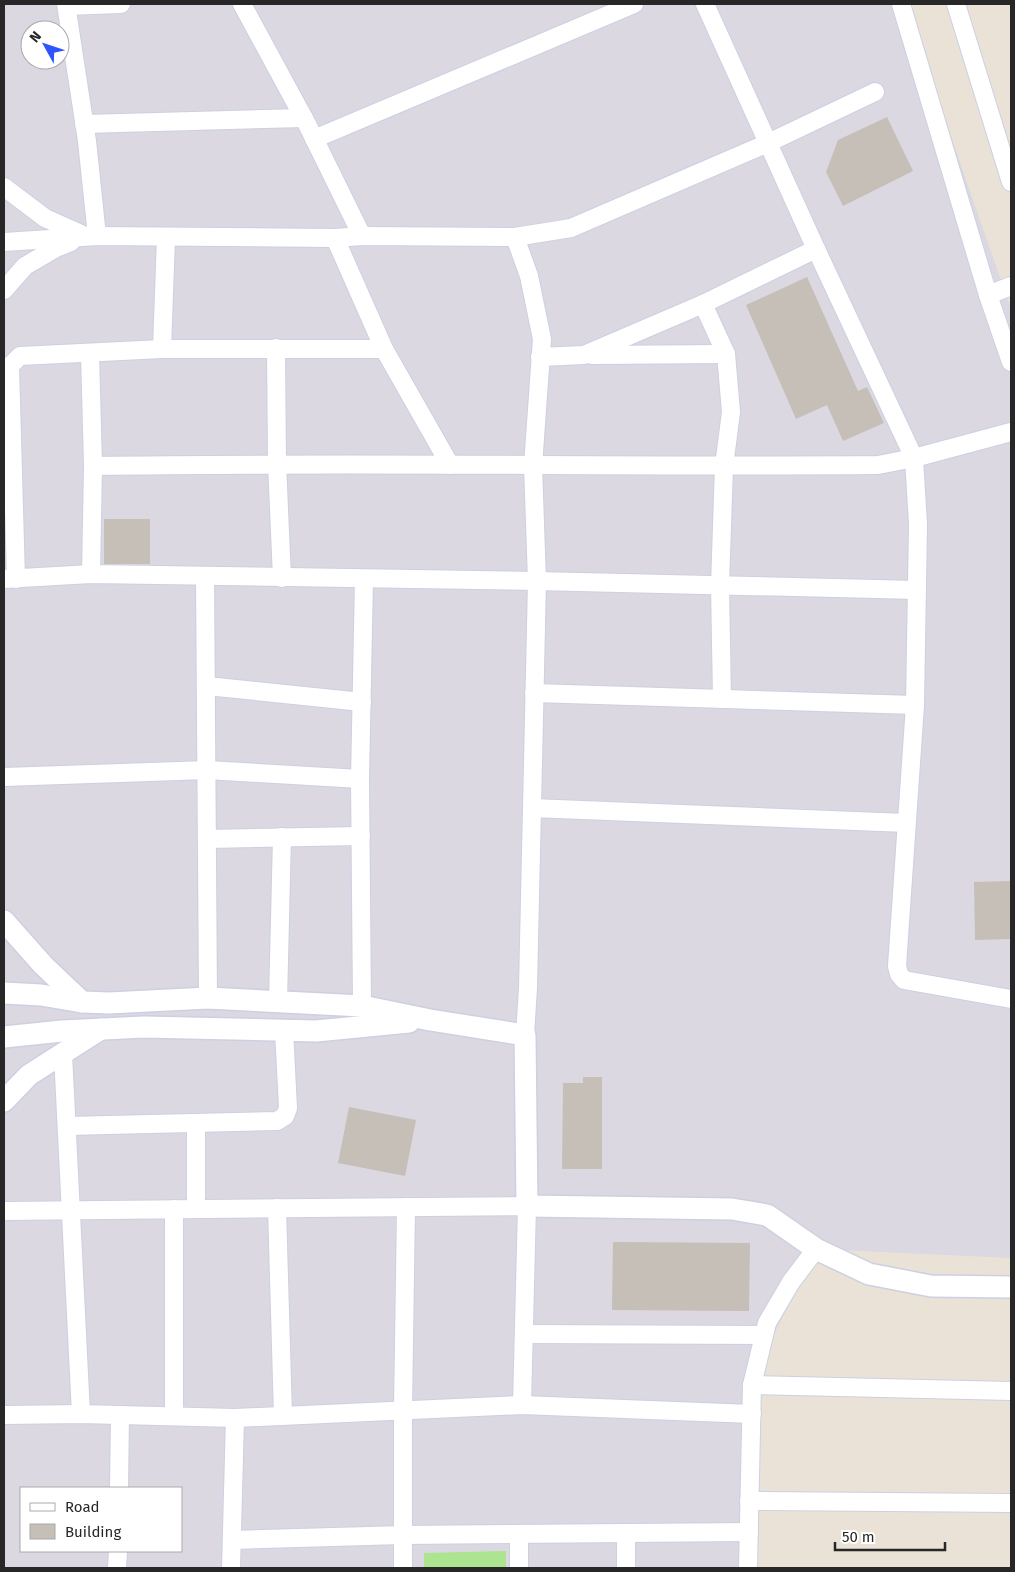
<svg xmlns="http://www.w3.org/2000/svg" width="1015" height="1572" font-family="'Fira Sans',sans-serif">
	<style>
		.industrial { fill: #dbd8e2; fill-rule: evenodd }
		.green { fill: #ace490 }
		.building { fill: #c5bfb7 }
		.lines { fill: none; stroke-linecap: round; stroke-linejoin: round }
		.minor-casing { stroke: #ccd0e1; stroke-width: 20 }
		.tertiary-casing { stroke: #ccd0e1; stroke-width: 24 }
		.minor { stroke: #fff; stroke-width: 18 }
		.tertiary { stroke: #fff; stroke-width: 21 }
	</style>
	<rect width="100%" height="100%" fill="#eae2d7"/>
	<path class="industrial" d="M 4,4 L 905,4 L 1011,309 L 1011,1258 L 816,1249 L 755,1373 L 748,1568 L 4,1568 ZM 30,30 L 60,30 L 60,60 L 30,60 ZM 21,1488 L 181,1488 L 181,1551 L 21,1551 Z"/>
	<polygon class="green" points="506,1551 506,1568 424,1568 424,1553"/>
	<g class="building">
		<polygon points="887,117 913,171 843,206 826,172 838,140"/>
		<polygon points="807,277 858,391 867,387 884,423 843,441 827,405 796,419 746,305"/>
		<rect x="104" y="519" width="46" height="45"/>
		<polygon points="1011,881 1011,939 975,940 974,882"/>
		<polygon points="583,1077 602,1077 602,1169 562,1169 563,1083 583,1083"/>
		<polygon points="349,1107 416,1120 405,1176 338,1163"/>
		<polygon points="613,1242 750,1243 749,1311 612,1310"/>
	</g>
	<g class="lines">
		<g class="minor-casing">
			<g id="minor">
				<polyline points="66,4 87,141 97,236"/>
				<polyline points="242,4 307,124 362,236"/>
				<polyline points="705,4 816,249 914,458 918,524 915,705 897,966 899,974 904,980 1011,999"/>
				<polyline points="901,4 988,295"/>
				<polyline points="956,4 1011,182"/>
				<polyline points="67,6 121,4"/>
				<polyline points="84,124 304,118"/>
				<polyline points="314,139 634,4"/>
				<polyline points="4,187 45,218 83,235"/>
				<polyline points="515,237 529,276 542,339 533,466 537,581 528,988 525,1035"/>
				<polyline points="335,238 384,349 450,465"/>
				<polyline points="4,242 97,236 335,238 362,236 515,237 571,228 768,143 875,92"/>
				<polyline points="1011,286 988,295 1011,362"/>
				<polyline points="4,290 25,266 56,248 71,242"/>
				<polyline points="703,304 726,354 731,412 724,466 720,586 722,699"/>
				<polyline points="276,348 277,463 282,578"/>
				<polyline points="162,349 166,237"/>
				<polyline points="90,353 93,466 91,574"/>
				<polyline points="592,355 726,354"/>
				<polyline points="540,357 584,355 703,304 816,249"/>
				<path d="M 93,466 C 355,462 616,467 878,465 L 914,458 L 1011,432"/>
				<polyline points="205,577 208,998"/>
				<polyline points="4,579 91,574 537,581 917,590"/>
				<polyline points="16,579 10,366 20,356 162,349 384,349"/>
				<polyline points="207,686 362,702"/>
				<polyline points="534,693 915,705"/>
				<polyline points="4,777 207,770 360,779"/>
				<polyline points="532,808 906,823"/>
				<polyline points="207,839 361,836"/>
				<polyline points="278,1001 282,837"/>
				<polyline points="362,1006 360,779 364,579"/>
				<polyline points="63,1054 81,1414"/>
				<polyline points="67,1126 277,1121 285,1116 288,1108 284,1030"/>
				<polyline points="277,1208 283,1416"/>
				<polyline points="196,1209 196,1124"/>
				<polyline points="4,1211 527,1206 522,1405"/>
				<polyline points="524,1334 764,1335"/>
				<polyline points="752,1385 1011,1391"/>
				<polyline points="4,1415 81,1414 235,1418 522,1405 752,1414"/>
				<polyline points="174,1416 174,1209"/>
				<polyline points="119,1488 120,1415"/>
				<polyline points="749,1501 1011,1503"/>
				<polyline points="626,1533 626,1568"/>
				<polyline points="232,1540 403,1535 749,1532"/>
				<polyline points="117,1568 118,1551"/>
				<polyline points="231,1568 235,1418"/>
				<polyline points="403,1568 403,1410 406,1207"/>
				<polyline points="519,1568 519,1534"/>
				<polyline points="748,1568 752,1385 767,1323 791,1282 816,1249"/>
			</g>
		</g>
		<g class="tertiary-casing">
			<g id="tertiary">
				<polyline points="4,921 43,965 82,1002"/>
				<polyline points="4,993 41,995 82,1002 109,1003 208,998 362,1006 430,1020 525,1035 527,1206 732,1209 767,1215 816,1249 869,1274 931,1286 1011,1287"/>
				<polyline points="4,1037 62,1031 144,1027 316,1031 409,1022"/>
				<polyline points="4,1101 29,1075 101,1029"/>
			</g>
		</g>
		<use href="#minor" class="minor"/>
		<use href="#tertiary" class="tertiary"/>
	</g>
	<rect width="1015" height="1572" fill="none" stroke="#272727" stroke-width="10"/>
	<rect x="20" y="1487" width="162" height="65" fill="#ffffff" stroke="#a9a9a9"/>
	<rect x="30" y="1503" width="25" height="8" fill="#ffffff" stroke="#a9a9a9"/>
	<text x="65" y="1512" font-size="15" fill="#272727">Road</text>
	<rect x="30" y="1524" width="25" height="15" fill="#c5bfb7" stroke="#a9a9a9"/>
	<text x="65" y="1537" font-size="15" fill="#272727">Building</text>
	<g transform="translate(45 45) rotate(310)"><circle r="24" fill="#ffffff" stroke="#a9a9a9"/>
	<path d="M0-4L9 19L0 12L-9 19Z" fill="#2f54ff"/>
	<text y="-8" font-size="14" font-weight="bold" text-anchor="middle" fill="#272727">N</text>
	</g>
	<path d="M835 1542v8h110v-8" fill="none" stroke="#272727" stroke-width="2.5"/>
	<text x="842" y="1542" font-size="15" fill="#272727" stroke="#ffffff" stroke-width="4" paint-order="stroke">50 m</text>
</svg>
